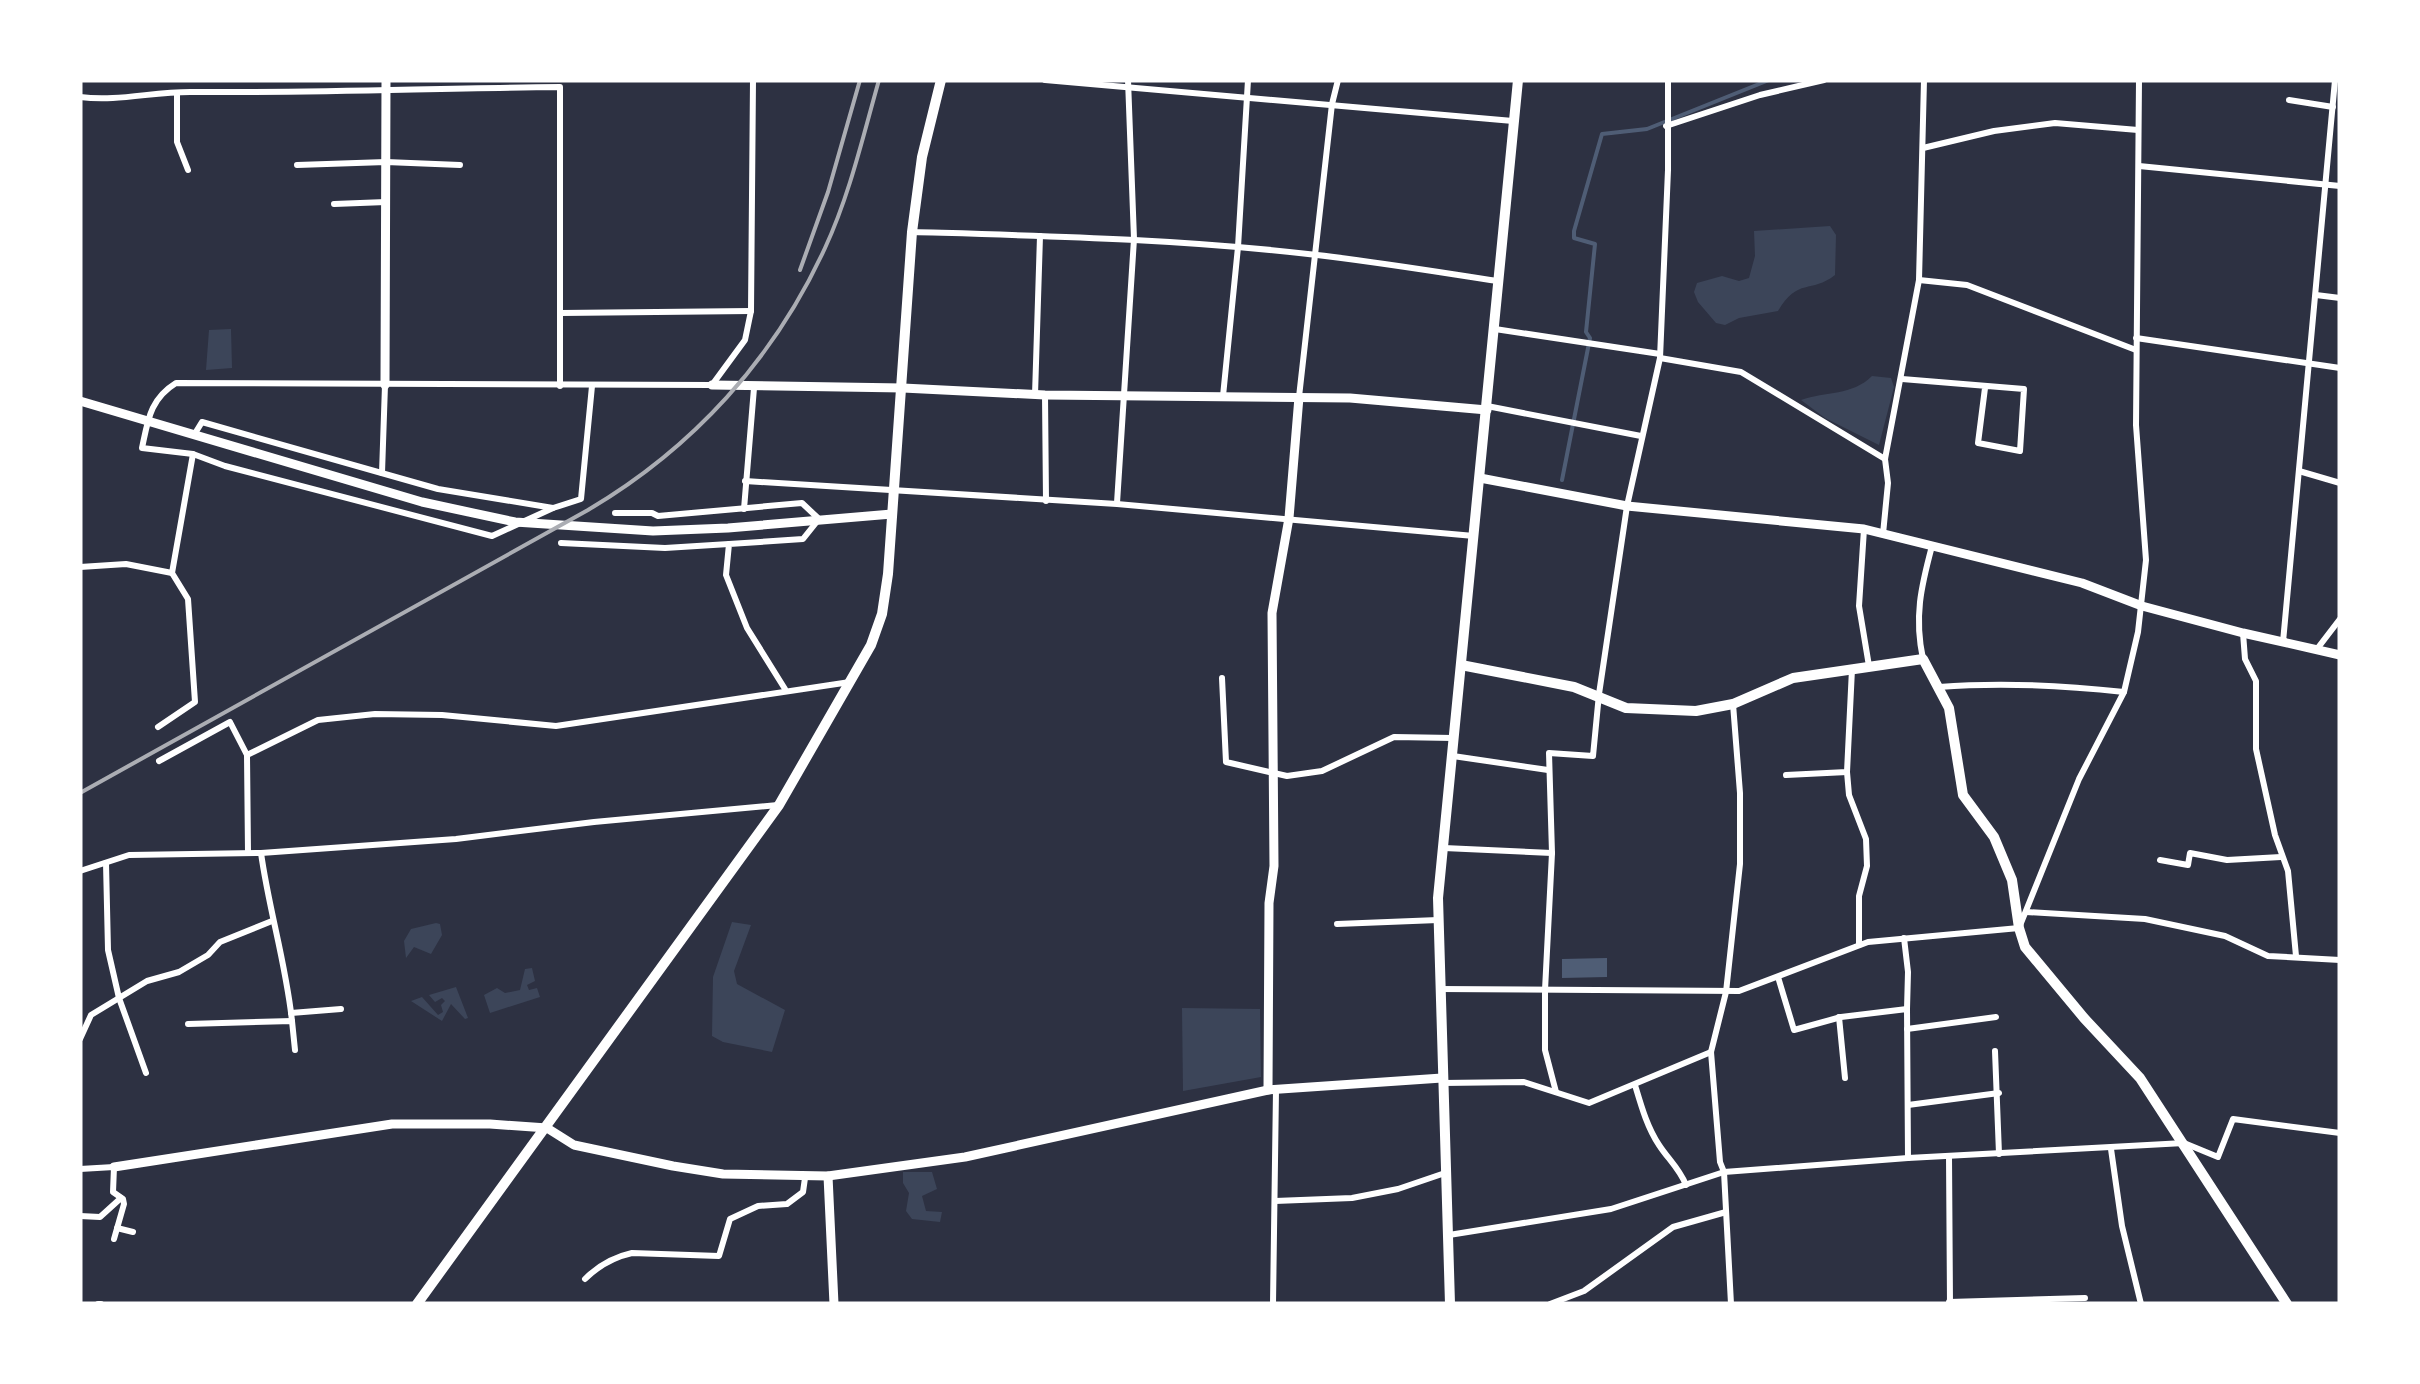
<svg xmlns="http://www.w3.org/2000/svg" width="2420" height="1384" font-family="'Noto Sans',sans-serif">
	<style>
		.green { fill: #3c4559 }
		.water { fill: #4f5d75 }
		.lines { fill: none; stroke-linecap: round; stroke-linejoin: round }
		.stream { stroke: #4f5d75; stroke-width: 4 }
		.minor { stroke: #fff; stroke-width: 6 }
		.tertiary { stroke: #fff; stroke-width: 9 }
		.secondary { stroke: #fff; stroke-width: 10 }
		.primary { stroke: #fff; stroke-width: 10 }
		.rail { stroke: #abadb3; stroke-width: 4 }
	</style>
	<rect width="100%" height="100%" fill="#2d3142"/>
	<g class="green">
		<path d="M 1830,226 L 1836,235 L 1835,275 C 1811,294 1798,277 1778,311 L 1739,318 L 1725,325 L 1716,323 L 1698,302 L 1694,292 L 1697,283 L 1722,276 L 1739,281 L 1749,278 L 1755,256 L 1754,231 Z"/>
		<polygon points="231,329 232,368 206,370 209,330"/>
		<path d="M 1872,376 L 1891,378 L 1894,387 L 1879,445 L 1825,418 L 1801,400 C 1826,391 1852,396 1872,376 Z"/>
		<polygon points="732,922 751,925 734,971 737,984 785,1010 772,1052 723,1042 712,1036 713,977"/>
		<polygon points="436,923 440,924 442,935 431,954 414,947 406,958 404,941 411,929"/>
		<polygon points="532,968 535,981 527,985 529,990 537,988 540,997 490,1013 484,995 497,988 505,993 520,990 525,969"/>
		<polygon points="456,987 468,1018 465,1019 451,1004 442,1021 411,1001 422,997 438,1015 443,1012 441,1005 445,1001 442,998 435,1002 429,995"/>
		<polygon points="1182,1008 1260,1009 1261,1077 1183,1091"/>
		<polygon points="903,1172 932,1172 937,1189 922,1196 926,1211 942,1212 940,1222 912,1219 906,1211 909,1193 903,1183"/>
	</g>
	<polygon class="water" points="1607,958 1607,977 1562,978 1562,959"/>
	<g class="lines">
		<polyline class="stream" points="1562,480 1590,338 1586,332 1595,244 1574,238 1574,231 1602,134 1647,129 1769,80"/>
		<g class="minor">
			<polyline points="1045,80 1513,121"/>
			<polyline points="177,93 177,142 188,170"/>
			<path d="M 80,97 C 119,102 155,91 194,92 C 316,93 438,88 560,87 L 560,386"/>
			<polyline points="2289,100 2333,107"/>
			<polyline points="1666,126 1760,95 1824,80"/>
			<polyline points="1923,148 1994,131 2055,123 2138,130"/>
			<polyline points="297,165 386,162 460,165"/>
			<polyline points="2139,166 2340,186"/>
			<polyline points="334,204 386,202"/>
			<path d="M 913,232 C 1048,236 1183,239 1317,255 C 1377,262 1438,272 1498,281"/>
			<polyline points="1919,280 1967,285 2136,350"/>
			<polyline points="2316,295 2340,298"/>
			<polyline points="561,313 751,311"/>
			<polyline points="1495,329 1660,354"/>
			<polyline points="2136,338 2340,368"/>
			<polyline points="1660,358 1741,372 1885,459"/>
			<polyline points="1902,379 2024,389 2020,451 1978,443 1985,388"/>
			<polyline points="1035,395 1040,236"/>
			<polyline points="1045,395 1046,501"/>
			<polyline points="1223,396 1238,247 1248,80"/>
			<polyline points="1299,397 1332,104 1338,80"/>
			<polyline points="1487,406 1641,436"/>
			<polyline points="194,435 202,422 438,489 553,508 581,499 592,386"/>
			<polyline points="2299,471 2340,483"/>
			<polyline points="382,473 385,385"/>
			<polyline points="745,481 1117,504 1474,536"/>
			<polyline points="1117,503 1134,239 1128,80"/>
			<path d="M 553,508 L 492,536 L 225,466 L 193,454 L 142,448 C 148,420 150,399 176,383 L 712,385 L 745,340 L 751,311 L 753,80"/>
			<polyline points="744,509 754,388"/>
			<polyline points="615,513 652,513 658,516 802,503 819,519 803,539 729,544 726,575 747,628 785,689"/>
			<polyline points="1864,529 1859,606 1869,666"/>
			<polyline points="1883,534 1888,483 1885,459 1919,280 1924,80"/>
			<polyline points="561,543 665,548 729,544"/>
			<polyline points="80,567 126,564 172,573"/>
			<polyline points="2243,633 2245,659 2256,681 2256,749 2275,835 2288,871 2296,956"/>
			<polyline points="2283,642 2335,80"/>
			<polyline points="2317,649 2340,619"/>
			<path d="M 1923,659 C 1914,617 1921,587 1932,546"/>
			<polyline points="1222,678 1226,762 1287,776 1322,771 1394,737 1453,738"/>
			<path d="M 1939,687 C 2002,682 2061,685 2124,692"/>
			<polyline points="158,727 195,702 188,599 172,573 193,454"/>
			<polyline points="247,755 318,720 375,714 442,715 556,726 850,682"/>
			<polyline points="1453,756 1548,770"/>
			<polyline points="159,761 230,722 247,755 248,852"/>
			<polyline points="1847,772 1849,795 1866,839 1867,866 1859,896 1859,945"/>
			<polyline points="1786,775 1847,772 1852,669"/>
			<polyline points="1444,848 1552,853"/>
			<path d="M 261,853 C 269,910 286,964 292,1021"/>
			<polyline points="2160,860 2188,865 2190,853 2227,860 2281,857"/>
			<polyline points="106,863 108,950 119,998 146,1073"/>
			<polyline points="80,871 129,855 261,853 456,839 594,822 778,805"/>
			<polyline points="2026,912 2145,919 2225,936 2268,956 2340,960"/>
			<polyline points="1337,924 1438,920"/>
			<polyline points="1904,938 1908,972 1907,1009"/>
			<polyline points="1778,977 1794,1030 1841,1017 1907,1009 1908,1158"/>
			<polyline points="1439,989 1739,991 1868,942 2019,928 2079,779 2124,692 2138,632 2146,560 2136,425 2139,80"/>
			<polyline points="291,1013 341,1009"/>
			<polyline points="1839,1017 1845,1078"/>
			<polyline points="188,1024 292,1021 295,1050"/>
			<polyline points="1907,1029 1996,1017"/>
			<polyline points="80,1039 91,1015 147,981 179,972 208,955 220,942 272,921"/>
			<polyline points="1995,1051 1999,1154"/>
			<polyline points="1442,1083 1524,1082 1589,1103 1711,1052"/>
			<path d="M 1635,1085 C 1641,1105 1647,1127 1659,1145 C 1668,1159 1679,1168 1686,1185"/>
			<polyline points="1556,1092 1545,1050 1545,990 1552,853 1549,753 1593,756 1599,694 1627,506 1660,358 1668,170 1668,80"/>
			<polyline points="1908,1105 1999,1093"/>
			<polyline points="2111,1149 2122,1226 2141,1304"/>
			<polyline points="1949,1156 1950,1304"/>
			<polyline points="80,1169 114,1167 113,1192 123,1199 124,1204 114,1239"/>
			<polyline points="1275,1201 1352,1198 1398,1189 1445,1173"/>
			<polyline points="80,1216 100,1217 121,1198"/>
			<polyline points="117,1228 133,1232"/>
			<polyline points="1449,1235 1611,1209 1724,1172 1908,1158 2184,1143 2218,1157 2233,1119 2340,1133"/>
			<path d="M 585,1279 C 598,1266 614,1257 632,1253 L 719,1256 L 730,1219 L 758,1206 L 787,1204 L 803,1192 L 805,1178"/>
			<polyline points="1949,1302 2085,1298"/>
			<polyline points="98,1304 101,1304"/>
			<polyline points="1273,1304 1276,1090"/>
			<polyline points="1550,1304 1584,1291 1673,1227 1726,1212"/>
			<polyline points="1731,1304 1724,1172 1720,1162 1711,1052 1726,992 1740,864 1740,793 1733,704"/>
		</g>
		<g class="tertiary">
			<polyline points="385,385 386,80"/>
			<polyline points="712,385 903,388 1045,395 1350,398 1487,410"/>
			<polyline points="80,401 422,502 515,522 653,531 728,528 892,514"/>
			<polyline points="1480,478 1627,506 1864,529 2082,583 2142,606 2243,633 2340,655"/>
			<polyline points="1268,1090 1269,903 1274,866 1272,613 1289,518 1299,397"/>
			<polyline points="114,1167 392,1124 490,1124 547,1128 574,1145 673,1166 723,1174 828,1176 965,1157 1268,1090 1442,1078"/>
			<polyline points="828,1176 834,1304"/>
		</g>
		<g class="secondary">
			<polyline points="1461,665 1574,687 1626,708 1696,711 1733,704 1793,678 1923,659 1949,708 1963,795 1994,837 2012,880 2019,928 2025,947 2084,1018 2140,1078 2287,1304"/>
			<polyline points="417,1304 779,805 871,645 882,614 888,574 912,232 922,157 941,80"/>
		</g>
		<polyline class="primary" points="1450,1304 1438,898 1518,80"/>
		<g class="rail">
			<polyline points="800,270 828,192 860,80"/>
			<path d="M 80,793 L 588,510 C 693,448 774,359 825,248 C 850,194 863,136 879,80"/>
		</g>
	</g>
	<rect width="2420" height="1384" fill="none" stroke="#ffffff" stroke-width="165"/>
</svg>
